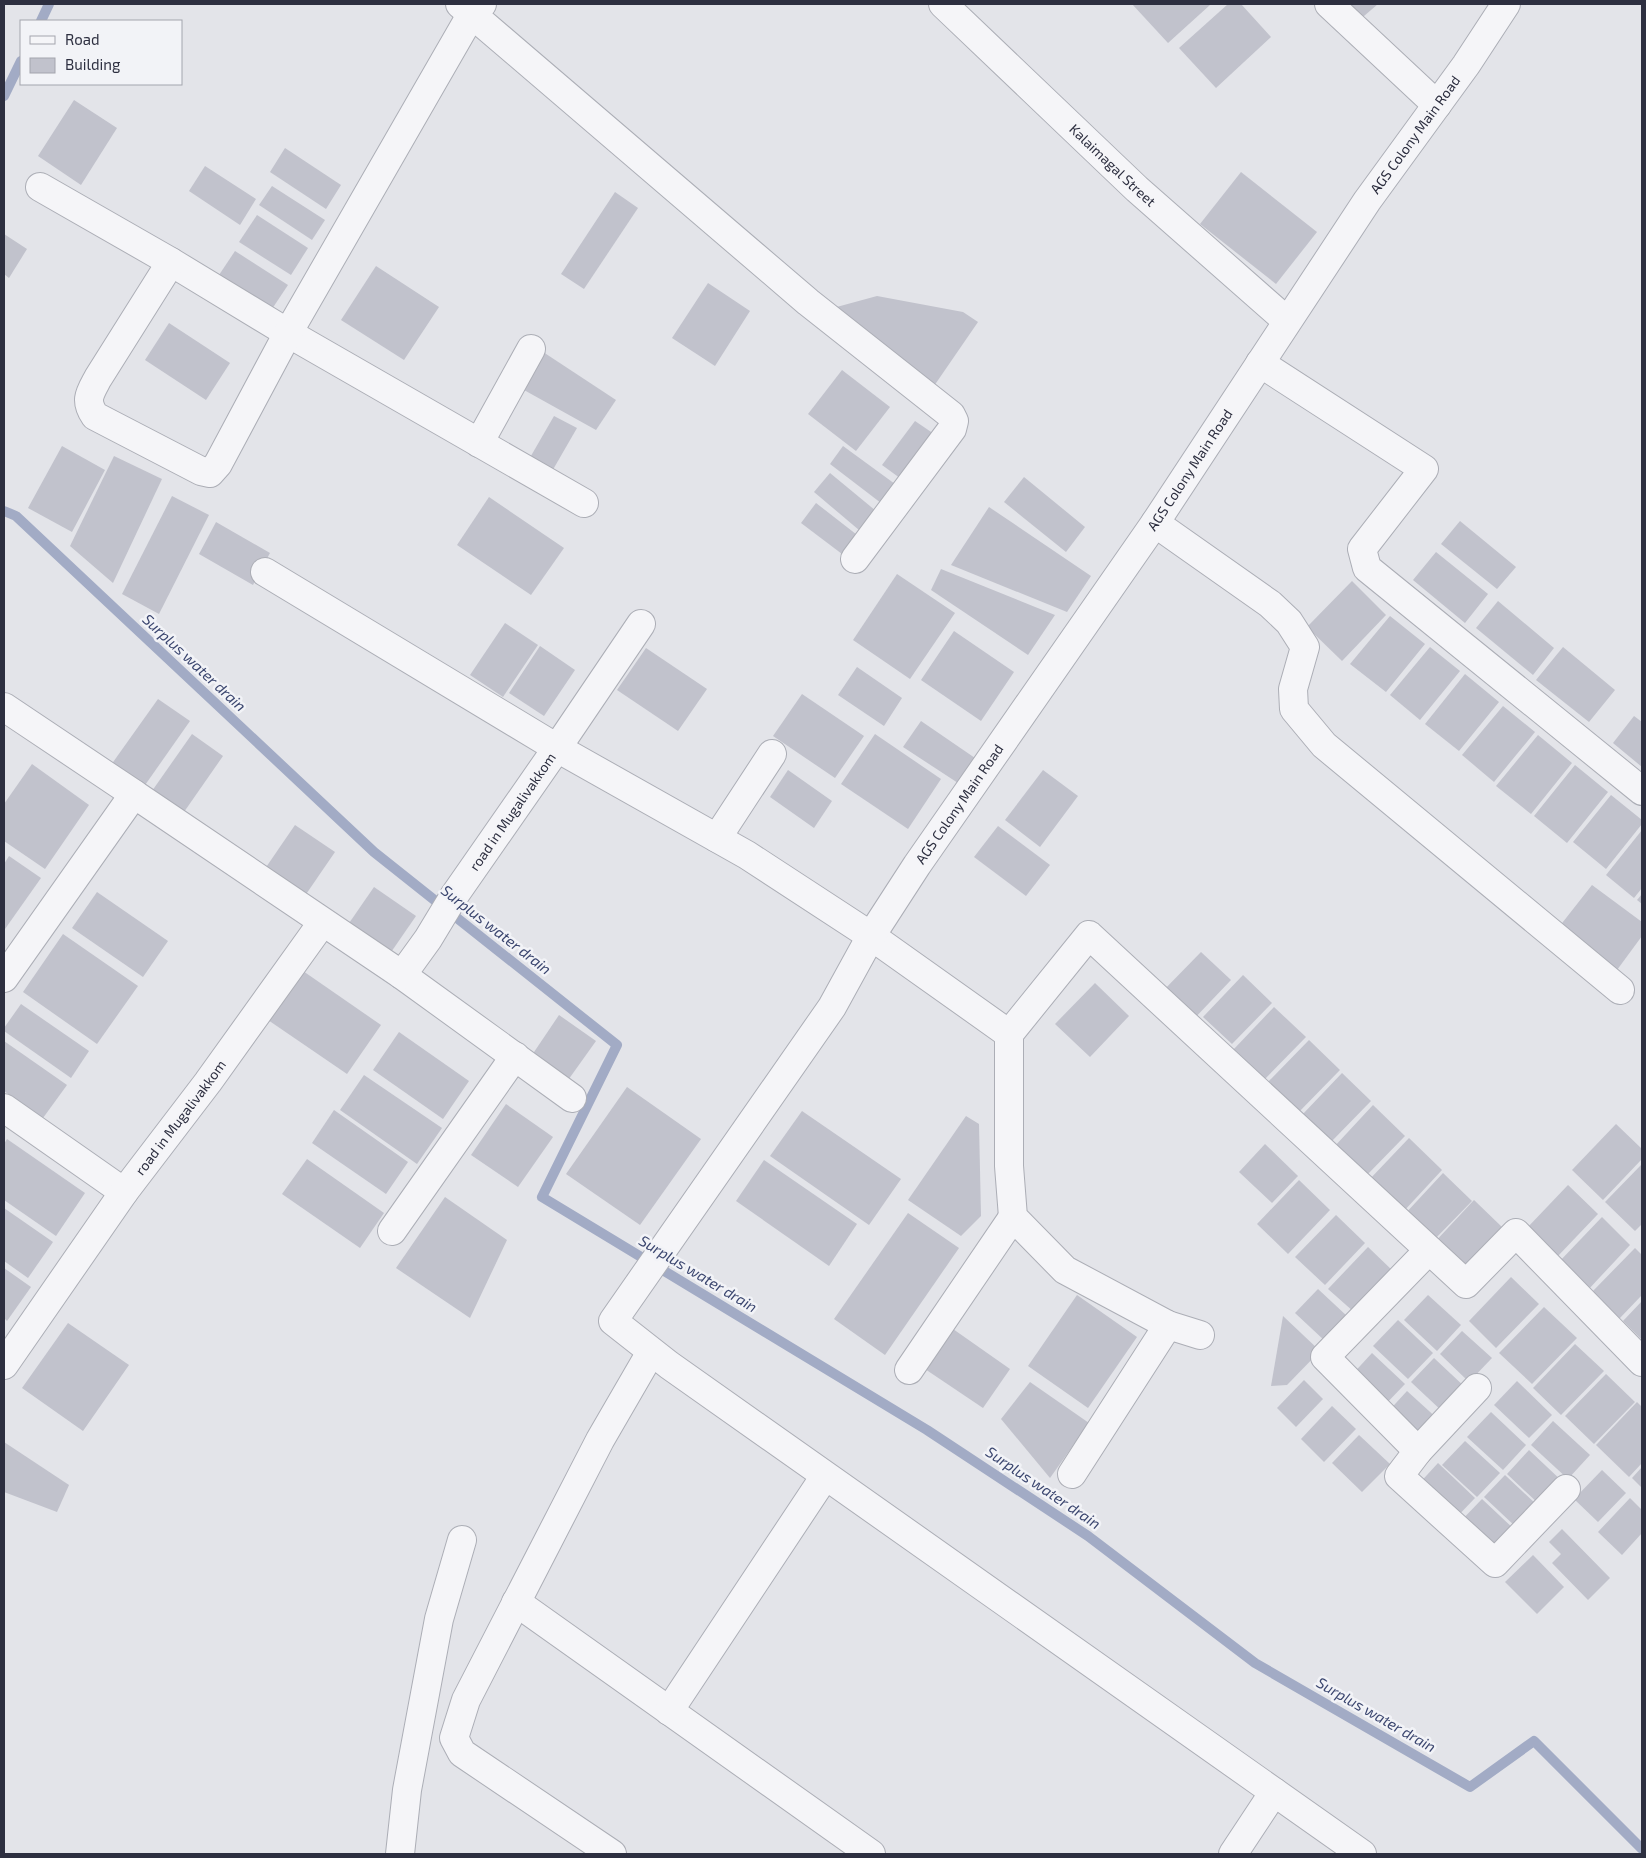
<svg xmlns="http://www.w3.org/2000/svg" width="1646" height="1858" font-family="'Exo 2',sans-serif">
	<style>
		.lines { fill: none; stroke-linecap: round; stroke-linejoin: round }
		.stream { stroke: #a2abc5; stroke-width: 10 }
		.building { fill: #c1c2cc }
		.minor-casing { stroke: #acaeb6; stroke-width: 30 }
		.minor { stroke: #f5f5f8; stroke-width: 28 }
		.labels { text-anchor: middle; stroke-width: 5; stroke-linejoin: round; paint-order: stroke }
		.street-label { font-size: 14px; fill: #2d2f40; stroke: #f2f3f7 }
		.water-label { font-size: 15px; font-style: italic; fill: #3b466f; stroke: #f2f3f7 }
	</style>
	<rect width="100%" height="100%" fill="#e3e4e9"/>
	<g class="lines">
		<g class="stream">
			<polyline points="41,21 49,4"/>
			<polyline points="4,96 21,61"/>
			<polyline points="4,511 16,516 374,852 617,1045 542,1197 927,1430 1088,1536 1255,1663 1470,1787 1534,1741 1642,1849"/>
		</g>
	</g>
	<g class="building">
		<polygon points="1132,4 1209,4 1210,5 1168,43"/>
		<polygon points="1228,4 1241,4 1271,37 1216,88 1179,48"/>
		<polygon points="1340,4 1378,4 1357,22"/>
		<polygon points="74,100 117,128 81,185 38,156"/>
		<polygon points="285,148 341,185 326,209 270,172"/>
		<polygon points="205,166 256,199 240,225 189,191"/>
		<polygon points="1241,172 1317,232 1276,284 1200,224"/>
		<polygon points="272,186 325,220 312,240 259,205"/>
		<polygon points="615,192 638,208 584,289 561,274"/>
		<polygon points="257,215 308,248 291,275 239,242"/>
		<polygon points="4,234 27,249 9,278 4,274"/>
		<polygon points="235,251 288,285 270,312 217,278"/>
		<polygon points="376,266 439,307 404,360 341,320"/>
		<polygon points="708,283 750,311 715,366 672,338"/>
		<polygon points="877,296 963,312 978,322 934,386 833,308"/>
		<polygon points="169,323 230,363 206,400 145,360"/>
		<polygon points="537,348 616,400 596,430 515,385"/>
		<polygon points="842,370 890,407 856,451 808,414"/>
		<polygon points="554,416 577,428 547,480 524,468"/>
		<polygon points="915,421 937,436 904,481 882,465"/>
		<polygon points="62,446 105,470 72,532 28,508"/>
		<polygon points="843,446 895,484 881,503 830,464"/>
		<polygon points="114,456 162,479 113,583 70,546"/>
		<polygon points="830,473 876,511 859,530 814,492"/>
		<polygon points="1024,477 1085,527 1066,552 1004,502"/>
		<polygon points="172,496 209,515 159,614 122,594"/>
		<polygon points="489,497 564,548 531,595 457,545"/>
		<polygon points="816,503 861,538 846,557 801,523"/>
		<polygon points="989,507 1091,576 1067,612 951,565"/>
		<polygon points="1460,521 1516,567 1497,589 1441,544"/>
		<polygon points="216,522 270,553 253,585 199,554"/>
		<polygon points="1436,552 1488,594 1465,623 1413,580"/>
		<polygon points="941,569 1055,615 1028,655 931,590"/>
		<polygon points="897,574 955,613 910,679 853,640"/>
		<polygon points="1352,581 1386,615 1342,661 1307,627"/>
		<polygon points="1498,601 1554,648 1533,675 1476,628"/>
		<polygon points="1390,616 1425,644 1386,692 1350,664"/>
		<polygon points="505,623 538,645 503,697 470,675"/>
		<polygon points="954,631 1014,672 981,721 921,680"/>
		<polygon points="540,646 575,670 544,716 509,693"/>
		<polygon points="1430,647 1460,671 1420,720 1390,695"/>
		<polygon points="1563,647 1615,690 1589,722 1536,680"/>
		<polygon points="646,648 707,689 678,731 617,690"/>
		<polygon points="857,667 902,698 884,726 838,695"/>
		<polygon points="1465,674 1499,702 1459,751 1425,724"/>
		<polygon points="802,694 864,736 835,778 773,736"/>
		<polygon points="158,699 190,721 143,788 111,765"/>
		<polygon points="1503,706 1535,732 1494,782 1462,755"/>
		<polygon points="1634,716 1642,722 1642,767 1613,743"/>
		<polygon points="921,721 975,758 958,783 903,747"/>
		<polygon points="192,734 223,756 184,812 152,791"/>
		<polygon points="875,734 941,779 908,829 841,784"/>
		<polygon points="1538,735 1572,763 1531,814 1496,786"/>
		<polygon points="32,764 89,805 45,869 4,841 4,804"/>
		<polygon points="1575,765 1608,792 1567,843 1534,816"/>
		<polygon points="788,770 832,801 814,828 770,797"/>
		<polygon points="1043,770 1078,796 1040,847 1005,820"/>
		<polygon points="1611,795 1642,820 1642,824 1606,869 1573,842"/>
		<polygon points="295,825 335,852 300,903 260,876"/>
		<polygon points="998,826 1050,865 1026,896 974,857"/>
		<polygon points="1642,830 1642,888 1634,898 1606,875"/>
		<polygon points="9,856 41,878 5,929 4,928 4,864"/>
		<polygon points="1592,885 1642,922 1642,936 1617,970 1559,927"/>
		<polygon points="374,887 416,916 387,958 345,929"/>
		<polygon points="97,892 168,941 143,977 72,928"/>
		<polygon points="1642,894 1642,904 1637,900"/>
		<polygon points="63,934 138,986 97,1044 23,992"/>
		<polygon points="1201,952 1231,980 1190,1023 1160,994"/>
		<polygon points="303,971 381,1025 347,1074 268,1020"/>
		<polygon points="1243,975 1272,1003 1232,1044 1203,1017"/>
		<polygon points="1095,983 1129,1016 1090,1057 1055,1024"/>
		<polygon points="21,1004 89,1051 71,1078 4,1031 4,1028"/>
		<polygon points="1274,1007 1306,1037 1264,1080 1233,1050"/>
		<polygon points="559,1015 596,1041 566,1083 530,1058"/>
		<polygon points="399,1032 469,1081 443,1119 373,1070"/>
		<polygon points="1309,1040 1340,1070 1296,1115 1265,1085"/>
		<polygon points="4,1041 67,1085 43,1118 4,1091"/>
		<polygon points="1342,1073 1371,1101 1330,1143 1302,1115"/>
		<polygon points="364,1075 442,1128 417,1164 340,1110"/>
		<polygon points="627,1087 701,1139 640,1225 566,1174"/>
		<polygon points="506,1104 553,1137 518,1187 471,1155"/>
		<polygon points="1373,1105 1405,1136 1365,1177 1334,1147"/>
		<polygon points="334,1110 408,1162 386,1194 312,1143"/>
		<polygon points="802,1111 901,1179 869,1225 770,1156"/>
		<polygon points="966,1116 979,1124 981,1216 961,1236 908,1200"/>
		<polygon points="1616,1124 1642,1149 1642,1159 1603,1200 1572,1170"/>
		<polygon points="1409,1138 1442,1170 1403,1212 1369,1180"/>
		<polygon points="7,1139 85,1193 56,1236 4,1200 4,1144"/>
		<polygon points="1265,1144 1298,1176 1272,1203 1239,1172"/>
		<polygon points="307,1159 384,1213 360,1248 282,1194"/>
		<polygon points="764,1160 857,1224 829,1266 736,1201"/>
		<polygon points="1642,1164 1642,1224 1635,1231 1605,1202"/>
		<polygon points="1443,1173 1472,1201 1432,1242 1404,1215"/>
		<polygon points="1299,1180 1330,1210 1288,1254 1257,1224"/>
		<polygon points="1568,1185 1598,1214 1557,1257 1527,1228"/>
		<polygon points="445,1197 507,1240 470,1318 396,1268"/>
		<polygon points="1474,1200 1503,1228 1461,1271 1433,1244"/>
		<polygon points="4,1208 53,1242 28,1278 4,1261"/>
		<polygon points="908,1213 959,1248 885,1355 834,1319"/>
		<polygon points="1336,1215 1365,1243 1325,1285 1295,1257"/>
		<polygon points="1602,1217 1630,1245 1587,1291 1558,1263"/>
		<polygon points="1368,1247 1394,1272 1354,1312 1328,1289"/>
		<polygon points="1635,1248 1642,1255 1642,1295 1619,1319 1592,1292"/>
		<polygon points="4,1268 31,1287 7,1321 4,1318"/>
		<polygon points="1511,1277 1539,1304 1496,1348 1469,1321"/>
		<polygon points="1318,1289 1348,1317 1325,1341 1295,1313"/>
		<polygon points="1077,1295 1137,1337 1088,1408 1028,1366"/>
		<polygon points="1428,1295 1461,1325 1437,1351 1404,1320"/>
		<polygon points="1642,1301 1642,1340 1623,1321"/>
		<polygon points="1544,1307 1577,1338 1532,1384 1499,1353"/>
		<polygon points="1283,1316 1320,1351 1287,1385 1271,1386"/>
		<polygon points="1398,1320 1433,1353 1408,1379 1373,1346"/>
		<polygon points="68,1323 129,1365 83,1431 22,1388"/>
		<polygon points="953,1329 1010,1369 983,1408 925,1369"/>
		<polygon points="1462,1331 1492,1358 1469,1382 1440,1354"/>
		<polygon points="1575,1344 1604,1371 1561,1415 1533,1388"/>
		<polygon points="1372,1353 1405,1384 1381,1409 1349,1378"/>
		<polygon points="1434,1358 1467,1389 1444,1413 1411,1382"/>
		<polygon points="1606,1374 1635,1402 1594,1444 1565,1416"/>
		<polygon points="1304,1380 1323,1399 1296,1427 1277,1408"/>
		<polygon points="1517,1381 1552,1415 1529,1438 1494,1405"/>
		<polygon points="1030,1382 1089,1423 1050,1478 1001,1419"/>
		<polygon points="1407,1391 1440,1421 1418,1445 1385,1415"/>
		<polygon points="1637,1402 1642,1407 1642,1463 1629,1477 1596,1445"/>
		<polygon points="1332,1406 1356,1429 1324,1462 1301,1439"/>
		<polygon points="1491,1412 1526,1445 1503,1470 1467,1437"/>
		<polygon points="1553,1421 1590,1455 1568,1479 1531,1445"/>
		<polygon points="1359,1435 1390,1464 1362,1492 1332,1463"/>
		<polygon points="1465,1441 1500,1473 1477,1497 1442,1465"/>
		<polygon points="4,1442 69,1485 57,1512 4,1492"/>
		<polygon points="1529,1450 1563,1482 1541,1506 1507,1474"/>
		<polygon points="1438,1463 1475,1498 1452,1522 1416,1487"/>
		<polygon points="1642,1467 1642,1488 1632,1478"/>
		<polygon points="1602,1470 1626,1493 1598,1522 1574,1499"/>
		<polygon points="1505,1475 1537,1505 1516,1527 1484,1497"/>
		<polygon points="1630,1498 1642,1510 1642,1533 1622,1555 1598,1532"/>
		<polygon points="1482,1499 1516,1531 1491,1557 1457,1525"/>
		<polygon points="1562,1529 1610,1578 1588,1600 1552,1563 1561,1554 1549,1542"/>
		<polygon points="1533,1555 1564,1587 1537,1614 1505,1582"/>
	</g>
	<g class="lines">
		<g class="minor-casing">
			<g id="minor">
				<polyline points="460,4 808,302 951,415 954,421 952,429 855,559"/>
				<path id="s1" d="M 943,4 L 1137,189 L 1287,321"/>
				<polyline points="1329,4 1437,105"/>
				<polyline points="40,187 171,262 288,333 584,503"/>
				<path d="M 171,262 L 98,378 C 90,393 84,400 95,416 L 201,471 L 210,473 L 218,464 L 288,333 L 471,15 L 482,4"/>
				<polyline points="1260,363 1424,469 1362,549 1367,568 1642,791"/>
				<polyline points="479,443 531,349"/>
				<polyline points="1155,523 1270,604 1289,622 1305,647 1293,689 1294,709 1324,745 1620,990"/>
				<polyline points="265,572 557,748 641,624"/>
				<polyline points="4,707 134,794"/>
				<polyline points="717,838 772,754"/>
				<polyline points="402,975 572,1098"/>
				<path id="s2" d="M 4,978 L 134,794 L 402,975 L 428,939 L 454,896 L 557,748 L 747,855 L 871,936 L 1009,1034"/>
				<path id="s3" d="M 4,1108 L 124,1192 L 208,1082 L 322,923"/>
				<polyline points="392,1231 515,1056"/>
				<polyline points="1429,1250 1325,1357 1418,1451 1477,1388"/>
				<polyline points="1200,1335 1168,1325 1065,1270 1013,1217 1009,1166 1009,1034 1089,935 1466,1284 1516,1233 1642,1362"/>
				<polyline points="4,1365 124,1192"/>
				<polyline points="909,1370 1013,1217"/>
				<polyline points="1418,1451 1399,1476 1495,1563 1566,1489"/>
				<polyline points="1072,1474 1168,1325"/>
				<polyline points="516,1602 871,1854"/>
				<polyline points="669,1711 825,1476"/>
				<polyline points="400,1854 407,1790 439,1619 462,1540"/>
				<polyline points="612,1854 462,1753 454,1738 466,1700 600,1440 651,1352"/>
				<polyline points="1233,1854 1274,1792"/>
				<path id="s4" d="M 1362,1854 L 669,1365 L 613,1321 L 832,1007 L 871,936 L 917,865 L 1155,523 L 1367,201 L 1466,65 L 1506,4"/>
			</g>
		</g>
		<use href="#minor" class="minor"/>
	</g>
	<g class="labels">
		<g class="street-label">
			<text dy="5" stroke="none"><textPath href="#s4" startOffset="2352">AGS Colony Main Road</textPath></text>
			<text dy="5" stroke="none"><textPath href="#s1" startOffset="234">Kalaimagal Street</textPath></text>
			<text dy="5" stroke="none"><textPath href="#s4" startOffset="1948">AGS Colony Main Road</textPath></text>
			<text dy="5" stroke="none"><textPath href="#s4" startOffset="1542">AGS Colony Main Road</textPath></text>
			<text dy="5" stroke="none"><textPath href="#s2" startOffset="746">road in Mugalivakkom</textPath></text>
			<text dy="5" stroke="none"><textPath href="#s3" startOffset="240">road in Mugalivakkom</textPath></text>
		</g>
		<g class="water-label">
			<text transform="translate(194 663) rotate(43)" y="5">Surplus water drain</text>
			<text transform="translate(496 930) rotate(38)" y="5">Surplus water drain</text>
			<text transform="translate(698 1274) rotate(31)" y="5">Surplus water drain</text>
			<text transform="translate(1043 1488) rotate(34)" y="5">Surplus water drain</text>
			<text transform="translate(1376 1715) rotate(30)" y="5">Surplus water drain</text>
		</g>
	</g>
	<rect width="1646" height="1858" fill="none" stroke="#2d2f40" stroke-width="10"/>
	<rect x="20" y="20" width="162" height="65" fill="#f2f3f7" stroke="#a3a5ae"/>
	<rect x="30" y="36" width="25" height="8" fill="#f5f5f8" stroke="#a3a5ae"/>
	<text x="65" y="45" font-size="15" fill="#2d2f40">Road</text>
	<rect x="30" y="58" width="25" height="15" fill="#c1c2cc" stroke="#a3a5ae"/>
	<text x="65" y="70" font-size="15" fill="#2d2f40">Building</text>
</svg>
